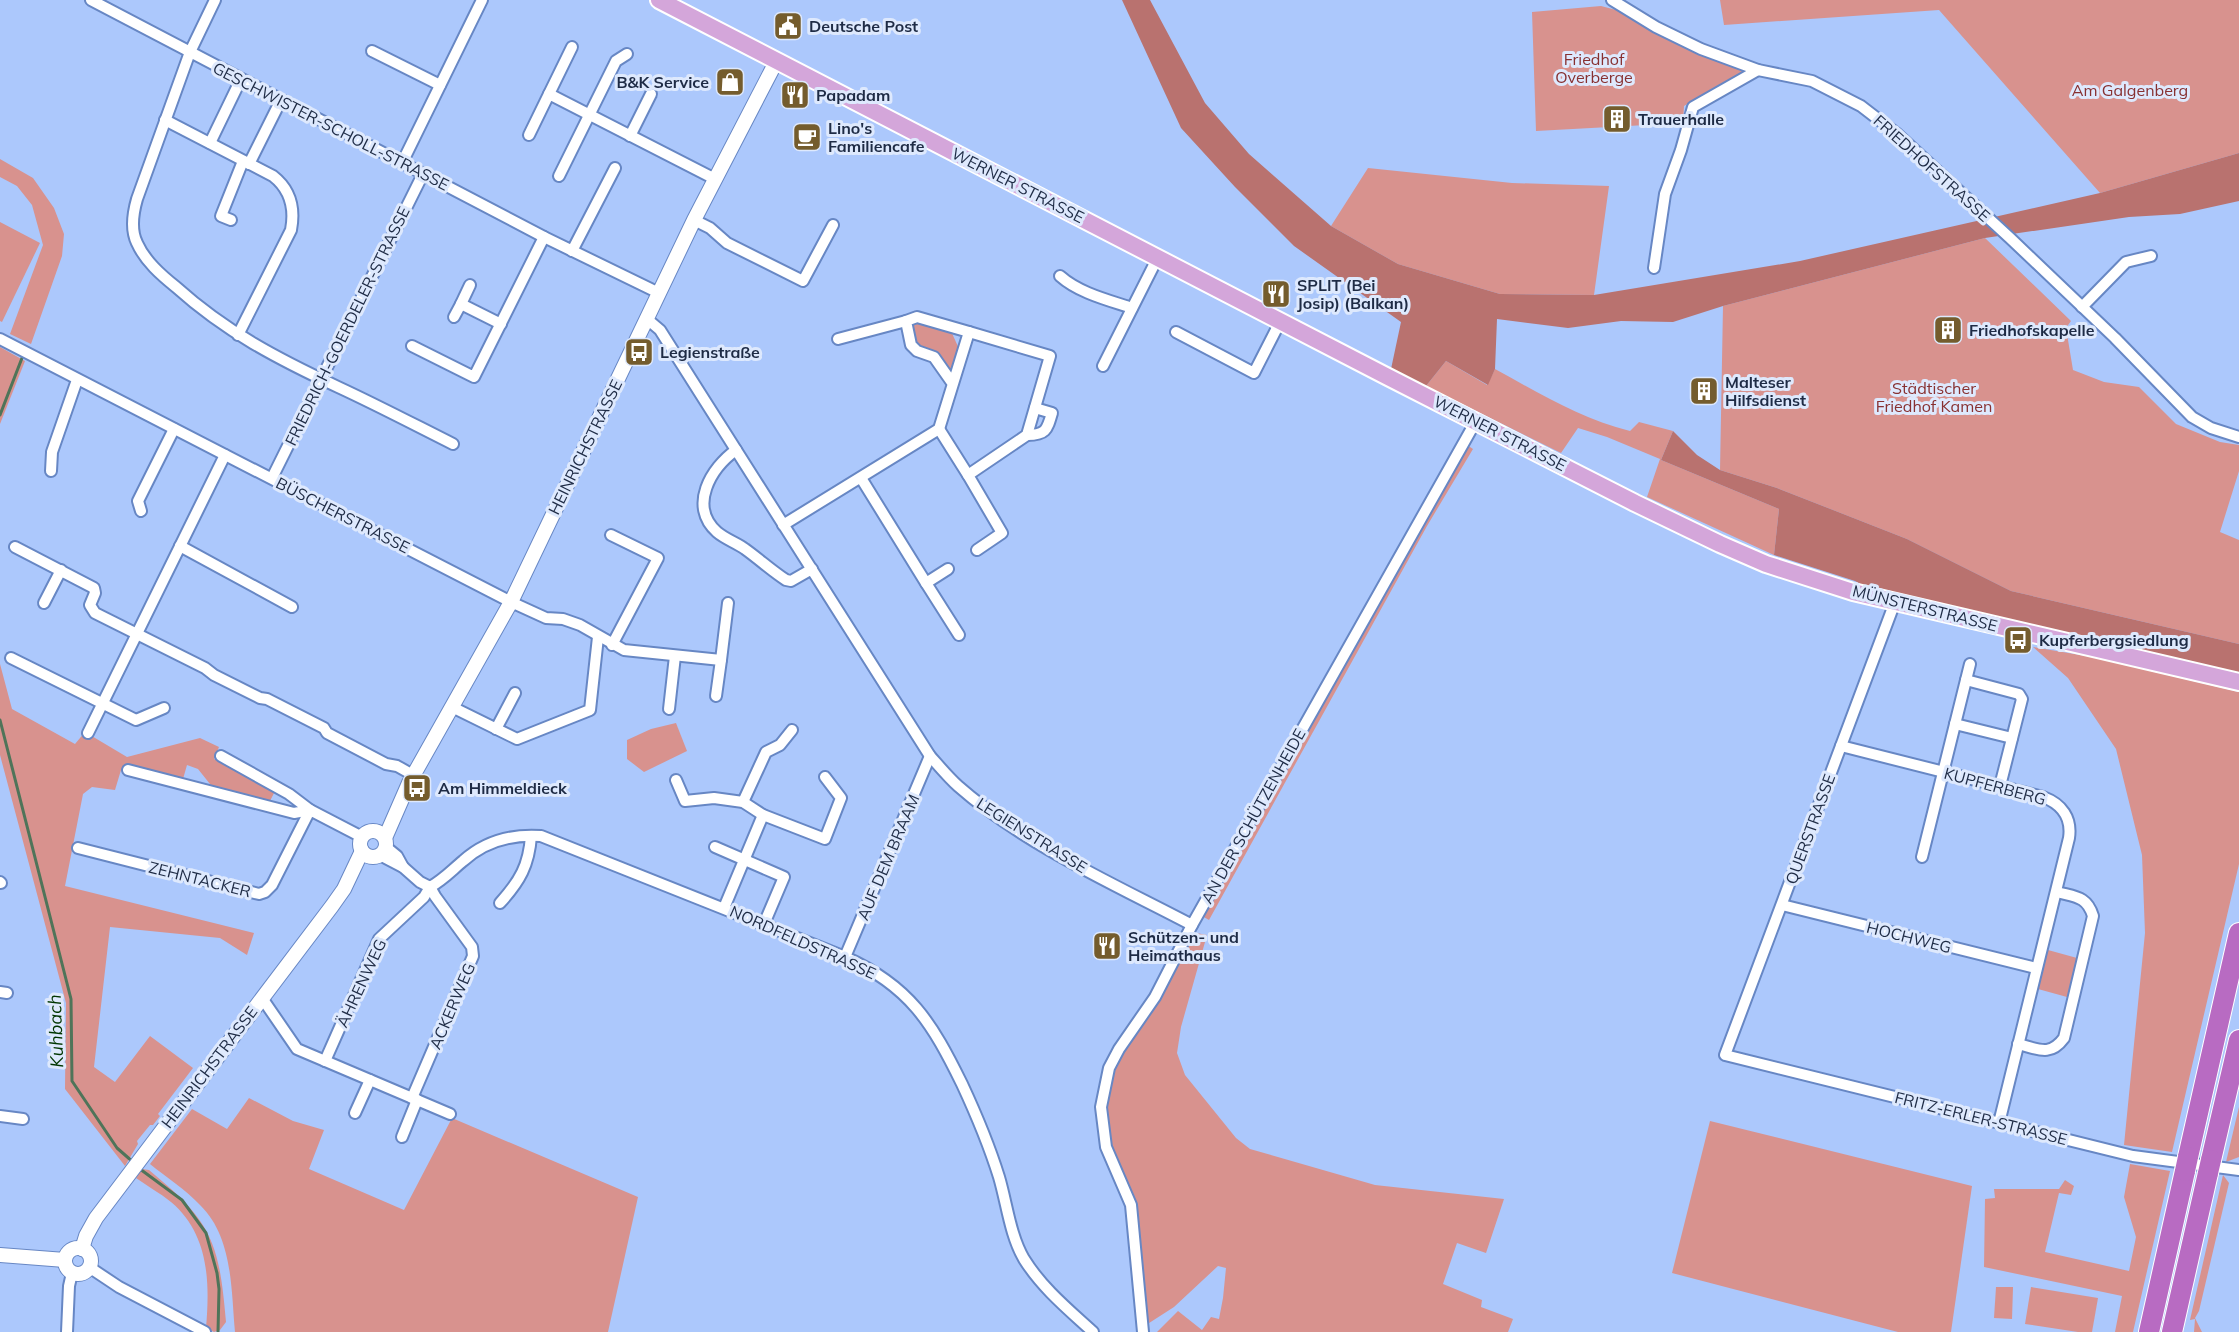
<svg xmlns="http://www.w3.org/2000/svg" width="2239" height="1332" font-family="Mulish,sans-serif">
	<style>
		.green { fill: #d8928e }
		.forest { fill: #b9726f }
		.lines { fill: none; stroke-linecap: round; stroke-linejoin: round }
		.stream { stroke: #4f7459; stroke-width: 3 }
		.minor-casing { stroke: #6787c4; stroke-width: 14 }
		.tertiary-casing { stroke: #6787c4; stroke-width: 16 }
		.primary-casing { stroke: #fff; stroke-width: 20 }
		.motorway-casing { stroke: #fff; stroke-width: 22 }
		.minor { stroke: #fff; stroke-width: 10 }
		.tertiary { stroke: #fff; stroke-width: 14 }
		.primary { stroke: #d4a6da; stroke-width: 16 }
		.motorway { stroke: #b86bc2; stroke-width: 20 }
		.motorway-bridge-casing { stroke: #fff; stroke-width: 22; stroke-linecap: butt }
		.motorway-bridge { stroke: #b86bc2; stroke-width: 20 }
		.labels { text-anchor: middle; stroke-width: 6; stroke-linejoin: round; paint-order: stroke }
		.poi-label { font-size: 16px; font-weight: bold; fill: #1e2b45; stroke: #dee9fd; text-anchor: start }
		.park-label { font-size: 16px; fill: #873031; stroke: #dee9fd }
		.street-label { font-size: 16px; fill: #1e2b45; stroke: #dee9fd }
		.water-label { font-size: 18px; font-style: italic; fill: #003601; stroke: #dee9fd }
	</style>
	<rect width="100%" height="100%" fill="#acc8fc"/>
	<g class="green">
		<polygon points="1720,0 2239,0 2239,153 2100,193 1939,10 1724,25"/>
		<polygon points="1601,6 1620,11 1665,38 1740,69 1745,73 1719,85 1684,106 1683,123 1536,131 1532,12"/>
		<polygon points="0,159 33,178 54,208 64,234 62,256 31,344 10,334 43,245 32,205 17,186 0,177"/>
		<polygon points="1368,168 1512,183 1609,186 1594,295 1500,294 1398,264 1331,226"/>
		<polygon points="0,222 40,243 2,322 0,321"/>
		<polygon points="1985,238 2071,321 2066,328 2073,370 2104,382 2139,387 2176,424 2220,442 2239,445 2239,471 2220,532 2239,540 2239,644 2011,591 1907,539 1777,488 1720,470 1723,306"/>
		<polygon points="923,322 951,331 960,351 953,375 918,349 910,326"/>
		<polygon points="0,347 25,361 0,424"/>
		<path d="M 1446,361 L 1487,385 L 1495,369 C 1539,393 1581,419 1630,431 L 1639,422 L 1673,431 L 1661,460 L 1779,509 L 1774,555 L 1647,497 L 1660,459 L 1607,437 L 1578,428 L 1561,453 L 1426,386 Z"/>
		<polygon points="1467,445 1473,449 1427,526 1209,920 1202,916"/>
		<polygon points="2033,647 2092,657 2239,692 2239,864 2172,1152 2124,1145 2145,933 2142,855 2116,749 2068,678"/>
		<polygon points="0,664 12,709 75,744 85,732 127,757 200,738 219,747 214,759 275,791 269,803 214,789 198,769 187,765 183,779 158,772 156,781 121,770 115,790 92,787 83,794 65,886 254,933 247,955 220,938 110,927 94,1067 115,1082 150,1036 193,1068 158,1114 160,1116 153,1125 150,1125 137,1141 138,1144 125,1166 65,1089 66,1003 0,755"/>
		<polygon points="676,723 687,751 644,772 627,759 627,740 651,729"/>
		<polygon points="1191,932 1207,935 1181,1027 1177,1053 1185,1075 1236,1138 1250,1149 1375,1185 1504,1199 1486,1253 1457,1243 1443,1284 1482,1300 1481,1307 1513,1319 1508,1332 1157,1332 1178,1311 1202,1330 1211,1317 1219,1319 1223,1298 1226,1268 1218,1266 1174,1307 1146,1325 1136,1205 1109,1137 1105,1107 1114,1066"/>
		<polygon points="2048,950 2077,958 2067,997 2038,989"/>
		<path d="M 249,1098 L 293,1121 L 324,1130 L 309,1169 L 404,1210 L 452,1118 L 638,1197 L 608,1332 L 235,1332 C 231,1289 233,1237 200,1205 C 186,1190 166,1177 150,1164 L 192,1109 L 227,1129 Z"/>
		<polygon points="2239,1107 2239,1157 2226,1162"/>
		<polygon points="1710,1121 1972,1186 1951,1332 1898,1332 1672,1273"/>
		<polygon points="2130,1164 2170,1171 2133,1332 2115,1332 2122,1296 1984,1267 1985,1199 1995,1198 1994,1189 2059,1189 2065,1180 2074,1186 2071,1195 2059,1193 2045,1252 2129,1271 2136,1237 2124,1197"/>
		<path d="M 142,1169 L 149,1170 C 212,1222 219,1241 226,1322 L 220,1330 L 214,1332 L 206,1328 C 210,1282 209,1234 171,1202 C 160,1193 147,1186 136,1178 Z"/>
		<polygon points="2223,1175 2229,1183 2199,1311 2195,1318 2202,1332 2194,1332 2195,1319 2190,1320"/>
		<polygon points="1996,1287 2013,1287 2012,1319 1994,1318"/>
		<polygon points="2031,1287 2098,1298 2092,1332 2078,1332 2025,1324"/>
	</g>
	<g class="forest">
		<polygon points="1122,0 1150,0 1205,103 1249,154 1331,226 1398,264 1500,294 1594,295 1800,261 2100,193 2239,153 2239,201 2180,214 2129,217 1985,238 1723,306 1673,322 1621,321 1568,328 1497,319 1495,369 1488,385 1446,361 1426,386 1391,369 1401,322 1294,246 1235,187 1181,128"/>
		<polygon points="1673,431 1697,455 1720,470 1777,488 1907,539 2011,591 2239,644 2239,673 2092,645 1890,600 1855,581 1774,555 1779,509 1661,460"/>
	</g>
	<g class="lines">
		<g class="stream">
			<polyline points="0,415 22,358"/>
			<polyline points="0,720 71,999 72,1081 117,1148 133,1162"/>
			<polyline points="140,1169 182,1200 206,1233 217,1273 219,1289 218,1332"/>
		</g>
		<g class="minor-casing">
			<g id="minor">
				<polyline points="91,0 544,237 659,293"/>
				<path d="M 215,0 L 190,52 L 137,199 C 133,213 130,229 137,243 C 145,261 161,275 176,287 C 226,332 278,359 338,387 C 377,405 415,425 453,444"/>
				<polyline points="1612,0 1656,27 1701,49 1758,70 1812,81 1861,106 1896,133 2010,238 2115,338 2192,417 2211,428 2239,437"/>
				<polyline points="372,51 440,85"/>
				<polyline points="549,94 572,47"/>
				<path d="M 165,120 L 273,176 C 291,190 295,209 291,230 L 238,335"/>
				<polyline points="529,135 549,94 715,179"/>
				<polyline points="630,136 651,94"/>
				<polyline points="210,143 241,79"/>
				<polyline points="402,163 482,0"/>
				<polyline points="249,164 281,100"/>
				<polyline points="559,176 616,61 627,54"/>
				<polyline points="231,220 221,216 243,161"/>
				<polyline points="694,220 710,228 727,243 803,281 833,225"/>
				<polyline points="572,251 615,168"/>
				<polyline points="1654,268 1665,194 1681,150 1693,107 1758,70"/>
				<path d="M 1060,276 C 1079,293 1108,300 1132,308"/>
				<polyline points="470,285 461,304 501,324"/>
				<polyline points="2082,307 2126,262 2151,256"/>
				<polyline points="454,317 461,304"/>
				<path d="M 647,319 L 660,330 L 930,756 C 939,766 948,777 958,786 C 1025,845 1114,884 1192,925"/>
				<polyline points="969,332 1050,356 1027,435 968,475 1002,533 977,550"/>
				<polyline points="1176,332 1254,373 1281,320"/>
				<polyline points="0,339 511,602 546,618 563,619 580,625 624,650 721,660 728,603"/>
				<polyline points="838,339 906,321"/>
				<polyline points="412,346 474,377 544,237"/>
				<polyline points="1103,366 1158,257"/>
				<polyline points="939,429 968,475"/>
				<path d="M 1027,435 C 1046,435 1047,430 1052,413 L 1035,408"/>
				<path d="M 736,450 C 711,468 688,506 717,532 C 725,539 737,543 745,549 C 759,559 772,571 786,580 L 791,581 L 812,569"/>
				<polyline points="51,471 52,452 77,380"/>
				<polyline points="272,478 423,174"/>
				<polyline points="861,478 926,583 948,569"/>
				<polyline points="141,511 138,501 174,429"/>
				<polyline points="783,525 939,429 969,332 917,317 906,321 911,345 917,351 934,357 953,384"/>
				<polyline points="611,535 658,558 612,645"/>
				<polyline points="180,546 292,607"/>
				<polyline points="15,547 94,588 95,593 90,605 95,613 205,668 214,675 260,698 267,699 324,728 327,733 386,764 397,766 413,775"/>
				<polyline points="926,583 959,635"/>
				<polyline points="1895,602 1725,1055 2133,1156 2239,1170"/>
				<polyline points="44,603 61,570"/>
				<polyline points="11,658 136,720 164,708"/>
				<polyline points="1966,680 2019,694 2022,699 2000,786"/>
				<polyline points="716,696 721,660"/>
				<polyline points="452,707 517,739 590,710 598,637"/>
				<polyline points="669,709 675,656"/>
				<polyline points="1955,724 2012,738"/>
				<polyline points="496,729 515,693"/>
				<polyline points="88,733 225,455"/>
				<path d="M 1841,746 L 2043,797 C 2062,804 2072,818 2069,838 L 1999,1123"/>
				<polyline points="128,770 294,813 310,810 289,794 221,756"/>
				<polyline points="676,780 685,801 714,798 743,802 763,815 825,839 841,798 825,777"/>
				<polyline points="743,802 766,752 780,745 792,730"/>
				<polyline points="386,847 397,856 403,867"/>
				<polyline points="715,847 784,877 764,924"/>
				<polyline points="78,848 259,894 265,892 272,885 310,810 362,837"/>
				<path d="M 380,855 L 403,867 L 420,882 L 430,887 C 443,880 452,870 463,861 C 485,841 512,834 541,836 L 845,957 C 910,986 932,1023 962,1084 C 976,1114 989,1145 999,1177 C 1007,1204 1010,1235 1024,1259 C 1042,1288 1069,1310 1093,1332"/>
				<polyline points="1922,857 1970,664"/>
				<polyline points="0,882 1,883"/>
				<path d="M 500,903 C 520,881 529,865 531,836"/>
				<polyline points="1782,905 2036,968"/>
				<polyline points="724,908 763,815"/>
				<polyline points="845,957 930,756"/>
				<polyline points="0,992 7,993"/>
				<polyline points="262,998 297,1049 450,1114"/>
				<path d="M 2018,1044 C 2038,1049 2050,1057 2064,1038 L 2093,916 C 2087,896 2075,897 2057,892"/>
				<polyline points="325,1061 379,939 424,897 430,887"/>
				<polyline points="412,1098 473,956 472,947 435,896 430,887"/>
				<polyline points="355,1113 370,1080"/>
				<polyline points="0,1116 23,1119"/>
				<polyline points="402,1137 417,1100"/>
				<polyline points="89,1267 119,1287 205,1332"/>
				<polyline points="67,1332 69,1286 72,1273"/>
				<polyline points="1143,1332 1131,1205 1106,1147 1101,1107 1109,1068 1119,1049 1155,997 1192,925 1476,421"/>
			</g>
		</g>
		<g class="tertiary-casing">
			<g id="tertiary">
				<circle cx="373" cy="844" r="13"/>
				<polyline points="385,838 409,783 511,602 694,220 777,60"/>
				<circle cx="78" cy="1261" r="13"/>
				<polyline points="82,1249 86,1236 96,1218 332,906 344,889 362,851"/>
				<polyline points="0,1255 65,1260"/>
			</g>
		</g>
		<g class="primary-casing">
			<polyline id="primary" points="659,0 1388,377 1635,503 1720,544 1766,564 1853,592 2239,682"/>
		</g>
		<g class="motorway-casing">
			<g id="motorway">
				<polyline points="2188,1157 2239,933"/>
				<polyline points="2211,1160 2239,1040"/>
				<polyline points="2149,1332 2185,1171"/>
				<polyline points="2172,1332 2208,1173"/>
			</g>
		</g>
		<use href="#minor" class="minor"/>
		<use href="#tertiary" class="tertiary"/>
		<use href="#primary" class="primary"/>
		<use href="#motorway" class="motorway"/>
		<g class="motorway-bridge-casing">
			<g id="motorway-bridge">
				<polyline points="2185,1171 2188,1157"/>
				<polyline points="2208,1173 2211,1160"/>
			</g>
		</g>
		<use href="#motorway-bridge" class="motorway-bridge"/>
	</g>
	<defs>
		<g id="civic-square" transform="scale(1.5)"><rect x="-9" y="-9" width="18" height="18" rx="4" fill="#745c2d" stroke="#dee9fd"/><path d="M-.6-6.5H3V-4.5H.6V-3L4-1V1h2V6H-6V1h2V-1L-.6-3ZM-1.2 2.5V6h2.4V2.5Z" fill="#fff"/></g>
		<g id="shop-square" transform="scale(1.5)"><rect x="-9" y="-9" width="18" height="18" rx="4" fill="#745c2d" stroke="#dee9fd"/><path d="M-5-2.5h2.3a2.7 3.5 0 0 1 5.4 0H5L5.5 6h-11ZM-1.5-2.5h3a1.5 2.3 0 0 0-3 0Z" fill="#fff"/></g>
		<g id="restaurant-square" transform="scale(1.5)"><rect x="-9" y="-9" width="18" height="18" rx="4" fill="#745c2d" stroke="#dee9fd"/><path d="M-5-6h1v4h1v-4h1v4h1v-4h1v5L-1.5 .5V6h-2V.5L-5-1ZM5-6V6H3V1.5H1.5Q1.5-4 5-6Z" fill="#fff"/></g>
		<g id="building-square" transform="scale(1.5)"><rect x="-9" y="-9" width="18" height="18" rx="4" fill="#745c2d" stroke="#dee9fd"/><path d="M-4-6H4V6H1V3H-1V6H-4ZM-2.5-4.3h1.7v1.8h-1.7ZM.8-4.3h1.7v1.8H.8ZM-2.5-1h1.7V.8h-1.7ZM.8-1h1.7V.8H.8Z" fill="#fff"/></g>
		<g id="cafe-square" transform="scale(1.5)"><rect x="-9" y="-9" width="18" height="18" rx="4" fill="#745c2d" stroke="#dee9fd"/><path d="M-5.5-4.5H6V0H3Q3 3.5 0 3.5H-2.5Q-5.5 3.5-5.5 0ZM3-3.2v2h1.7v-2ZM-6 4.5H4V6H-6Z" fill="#fff"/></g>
		<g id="bus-square" transform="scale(1.5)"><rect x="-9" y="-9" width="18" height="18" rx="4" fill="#745c2d" stroke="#dee9fd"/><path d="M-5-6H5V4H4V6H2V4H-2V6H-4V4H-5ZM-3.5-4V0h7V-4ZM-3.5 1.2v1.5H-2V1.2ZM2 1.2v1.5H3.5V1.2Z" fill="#fff"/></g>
	</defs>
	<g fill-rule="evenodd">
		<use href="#civic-square" x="788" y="26"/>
		<use href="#shop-square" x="730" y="82"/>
		<use href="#restaurant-square" x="795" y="95"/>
		<use href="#building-square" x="1617" y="119"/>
		<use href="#cafe-square" x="807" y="137"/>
		<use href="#restaurant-square" x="1276" y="294"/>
		<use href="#building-square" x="1948" y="330"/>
		<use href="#bus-square" x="639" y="352"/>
		<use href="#building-square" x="1704" y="391"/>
		<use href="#bus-square" x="2018" y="640"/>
		<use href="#bus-square" x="417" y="788"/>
		<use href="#restaurant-square" x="1107" y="946"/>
	</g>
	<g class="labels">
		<g class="poi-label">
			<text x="809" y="32">Deutsche Post</text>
			<text x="709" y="88" text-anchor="end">B&amp;K Service</text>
			<text x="816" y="101">Papadam</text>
			<text x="1638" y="125">Trauerhalle</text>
			<text x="828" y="134">Lino's<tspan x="828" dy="18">Familiencafe</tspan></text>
			<text x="1297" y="291">SPLIT (Bei<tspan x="1297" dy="18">Josip) (Balkan)</tspan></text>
			<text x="1969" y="336">Friedhofskapelle</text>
			<text x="660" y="358">Legienstraße</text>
			<text x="1725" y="388">Malteser<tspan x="1725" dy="18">Hilfsdienst</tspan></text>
			<text x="2039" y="646">Kupferbergsiedlung</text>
			<text x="438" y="794">Am Himmeldieck</text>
			<text x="1128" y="943">Schützen- und<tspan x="1128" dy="18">Heimathaus</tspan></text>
		</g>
		<g class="park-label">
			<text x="1594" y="65">Friedhof<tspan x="1594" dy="18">Overberge</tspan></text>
			<text x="2130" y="96">Am Galgenberg</text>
			<text x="1934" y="394">Städtischer<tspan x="1934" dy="18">Friedhof Kamen</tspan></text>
		</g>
		<g class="street-label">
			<text transform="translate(331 126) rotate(27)" y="6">GESCHWISTER-SCHOLL-STRASSE</text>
			<text transform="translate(1932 168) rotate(42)" y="6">FRIEDHOFSTRASSE</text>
			<text transform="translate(1018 185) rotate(27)" y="6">WERNER STRASSE</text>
			<text transform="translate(347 326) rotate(-64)" y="6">FRIEDRICH-GOERDELER-STRASSE</text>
			<text transform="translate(1500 433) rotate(27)" y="6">WERNER STRASSE</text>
			<text transform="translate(585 447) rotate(-64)" y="6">HEINRICHSTRASSE</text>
			<text transform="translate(343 515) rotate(27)" y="6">BÜSCHERSTRASSE</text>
			<text transform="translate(1925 608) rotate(14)" y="6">MÜNSTERSTRASSE</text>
			<text transform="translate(1995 786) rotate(15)" y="6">KUPFERBERG</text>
			<text transform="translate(1253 816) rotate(-61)" y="6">AN DER SCHÜTZENHEIDE</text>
			<text transform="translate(1810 829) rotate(-70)" y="6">QUERSTRASSE</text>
			<text transform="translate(1032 835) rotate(32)" y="6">LEGIENSTRASSE</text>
			<text transform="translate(888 857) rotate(-67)" y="6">AUF DEM BRAAM</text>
			<text transform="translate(200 879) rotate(14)" y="6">ZEHNTACKER</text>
			<text transform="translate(1909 937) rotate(14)" y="6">HOCHWEG</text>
			<text transform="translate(803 942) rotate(24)" y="6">NORDFELDSTRASSE</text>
			<text transform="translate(361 983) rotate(-65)" y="6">ÄHRENWEG</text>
			<text transform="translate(452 1006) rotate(-67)" y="6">ACKERWEG</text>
			<text transform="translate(209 1067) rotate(-53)" y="6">HEINRICHSTRASSE</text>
			<text transform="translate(1981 1118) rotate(14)" y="6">FRITZ-ERLER-STRASSE</text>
		</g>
		<g class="water-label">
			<text transform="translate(56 1031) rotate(-92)" y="6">Kuhbach</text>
		</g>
	</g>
</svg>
